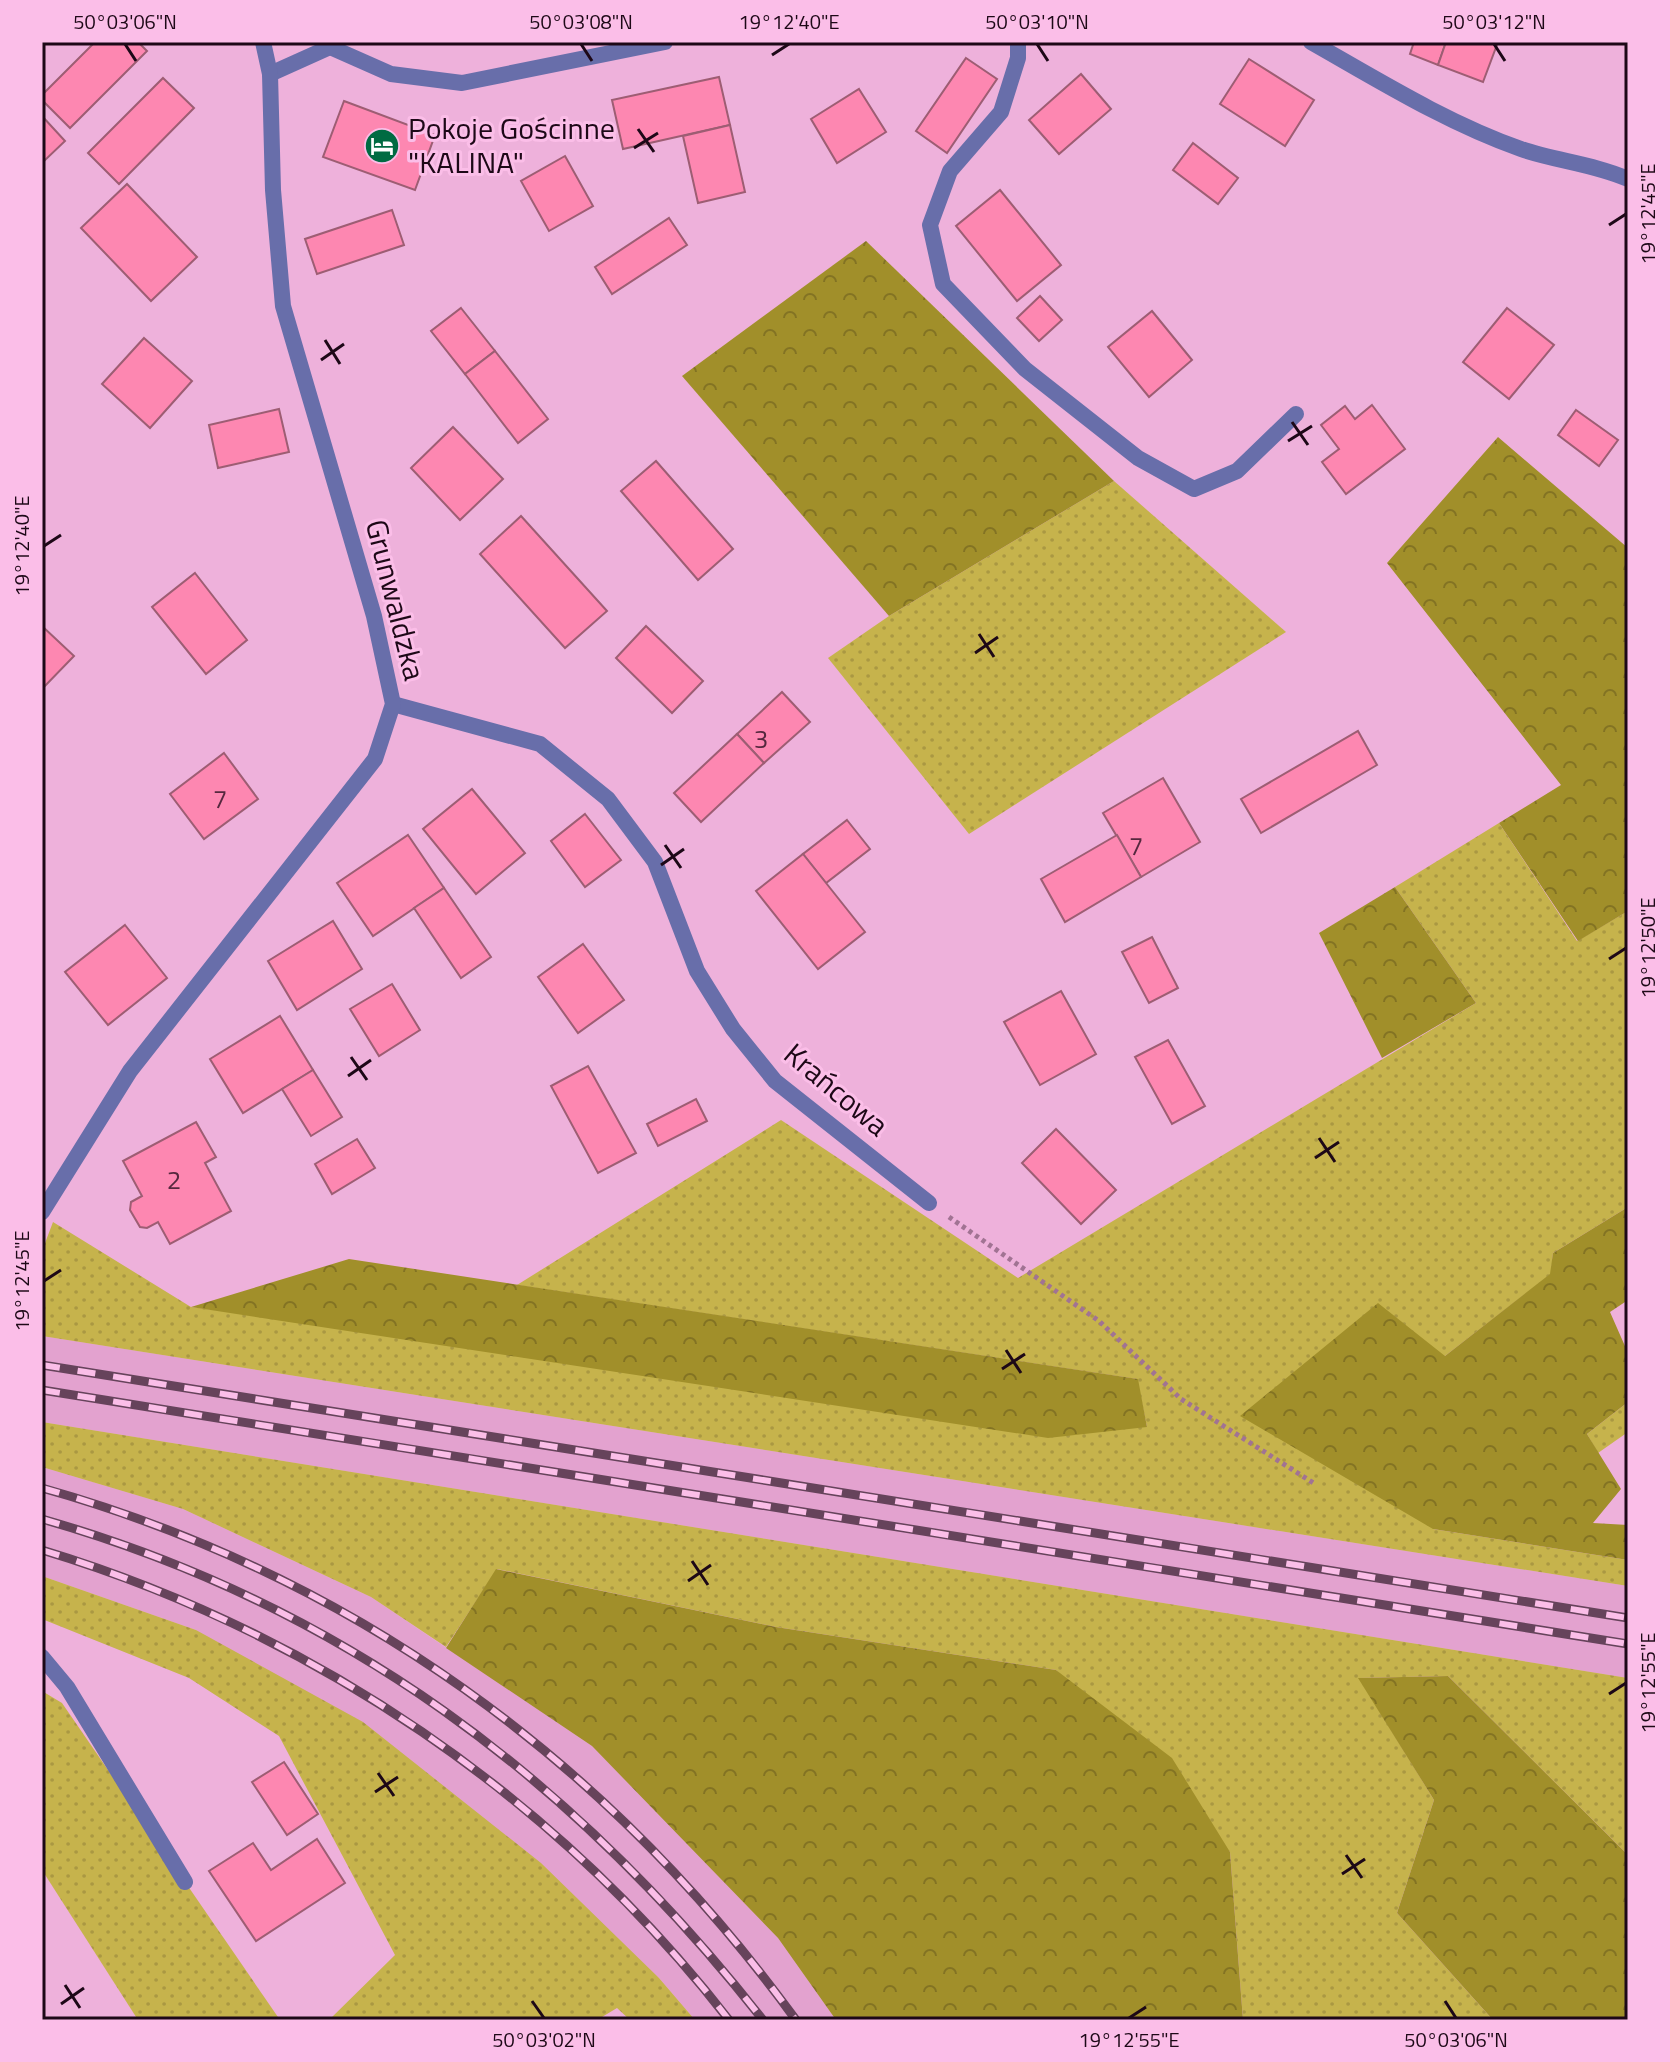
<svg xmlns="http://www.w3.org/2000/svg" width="1670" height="2062" font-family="'Titillium Web',sans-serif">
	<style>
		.built { fill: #e3a2cf }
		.green { fill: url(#green-dots) }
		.forest { fill: url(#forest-crowns) }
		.building { fill: #fd87b1; stroke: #9d5d73; stroke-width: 2 }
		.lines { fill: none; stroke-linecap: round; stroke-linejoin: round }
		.path { stroke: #a17393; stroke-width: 5; stroke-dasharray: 4 4; stroke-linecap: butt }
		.service { stroke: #686eaa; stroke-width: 16 }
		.minor { stroke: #686eaa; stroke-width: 16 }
		.tertiary { stroke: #686eaa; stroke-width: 16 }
		.rail-casing { stroke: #66435b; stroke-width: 9 }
		.rail { stroke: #fbbee8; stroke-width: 6; stroke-dasharray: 18; stroke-linecap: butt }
		.ticks { fill: none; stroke: #1d0817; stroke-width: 3 }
		.labels { text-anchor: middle; stroke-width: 6; stroke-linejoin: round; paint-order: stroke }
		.number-label { font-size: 26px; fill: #55283e }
		.poi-label { font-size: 30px; fill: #1d0817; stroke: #fbbee8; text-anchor: start }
		.street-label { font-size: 30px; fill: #1d0817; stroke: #fbbee8 }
		.neatline { fill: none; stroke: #1d0817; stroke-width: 3 }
		.ticks-label { font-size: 20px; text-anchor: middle; fill: #1d0817 }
	</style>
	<defs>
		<pattern id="green-dots" width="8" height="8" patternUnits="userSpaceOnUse" patternTransform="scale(2)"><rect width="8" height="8" fill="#c6b34c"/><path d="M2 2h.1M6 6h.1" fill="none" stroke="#aa9842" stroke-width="1.8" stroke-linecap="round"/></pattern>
		<pattern id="forest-crowns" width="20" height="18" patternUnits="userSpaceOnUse" patternTransform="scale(2)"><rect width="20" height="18" fill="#a18f2a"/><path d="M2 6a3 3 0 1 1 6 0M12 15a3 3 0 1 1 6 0" fill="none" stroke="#837323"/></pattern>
	</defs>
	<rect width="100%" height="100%" fill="#eeb1db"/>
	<g class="built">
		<polygon points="42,1336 1628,1586 1628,1678 42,1422"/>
		<polygon points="42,1467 183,1509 371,1597 592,1746 778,1938 836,2020 695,2020 659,1978 196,1630 42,1576"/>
	</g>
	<g class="green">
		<polygon points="1114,481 1286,632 969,834 828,658 889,616"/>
		<polygon points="1499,823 1577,941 1628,911 1628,1207 1553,1253 1551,1274 1445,1356 1433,1529 1628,1560 1628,1586 42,1336 42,1251 53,1222 191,1307 1147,1427 1137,1379 517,1285 781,1120 1018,1278 1476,1003 1395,887"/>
		<polygon points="1628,1402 1628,1432 1598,1453 1587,1434"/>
		<polygon points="42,1422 1628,1678 1628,1855 1448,1676 1359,1678 1434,1800 1397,1913 1493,2020 1243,2020 1230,1852 1056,1670 776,1627 497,1569 446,1647 371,1597 183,1509 42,1467"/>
		<polygon points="42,1576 196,1630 363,1722 541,1863 659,1978 695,2020 630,2020 617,2008 597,2020 329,2020 395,1955 279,1736 189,1678 42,1619"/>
		<polygon points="42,1691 62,1703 280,2020 138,2020 42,1870"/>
	</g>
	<g class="forest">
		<polygon points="866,241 1114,481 889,616 682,376"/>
		<polygon points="1498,437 1628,548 1628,911 1578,941 1499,823 1561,785 1387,563"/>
		<polygon points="1395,887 1476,1003 1382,1058 1319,933"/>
		<polygon points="1628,1207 1628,1300 1610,1312 1628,1353 1628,1402 1587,1434 1621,1489 1593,1523 1628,1525 1628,1560 1433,1529 1240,1416 1378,1303 1445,1356 1550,1274 1553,1253"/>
		<polygon points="349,1259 1138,1379 1147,1427 1048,1438 191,1307"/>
		<polygon points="496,1569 776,1627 1056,1670 1172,1758 1230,1852 1243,2020 836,2020 778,1938 592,1746 446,1648"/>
		<polygon points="1448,1676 1628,1855 1628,2020 1493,2020 1397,1913 1434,1800 1358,1678"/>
	</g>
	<g class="building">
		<polygon points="95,42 138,42 147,51 70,128 42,100 42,95"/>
		<polygon points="1414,42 1446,42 1438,65 1410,54"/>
		<polygon points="1446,42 1498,42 1483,82 1438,65"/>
		<polygon points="966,58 997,79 947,153 916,131"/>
		<polygon points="1249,59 1314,100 1285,146 1220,104"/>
		<polygon points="1081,74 1111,109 1059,154 1029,120"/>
		<polygon points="719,77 730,125 623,149 612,100"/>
		<polygon points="163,78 194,108 119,184 88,153"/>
		<polygon points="859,89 886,132 837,163 811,119"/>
		<polygon points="344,101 435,135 415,190 323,157"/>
		<polygon points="42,116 65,141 42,163"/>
		<polygon points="730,125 745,192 698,203 683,136"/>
		<polygon points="1193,143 1238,178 1218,204 1173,170"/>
		<polygon points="565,156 593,206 549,231 521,181"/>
		<polygon points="127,184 197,257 151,301 81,228"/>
		<polygon points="1000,190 1061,265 1017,301 956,226"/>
		<polygon points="392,210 404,245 317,274 305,239"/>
		<polygon points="669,218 687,245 612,294 595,267"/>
		<polygon points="1040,296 1062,320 1039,341 1017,318"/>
		<polygon points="461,308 495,351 465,374 431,331"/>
		<polygon points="1507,308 1554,345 1509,399 1463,362"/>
		<polygon points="1152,311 1192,360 1149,397 1108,347"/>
		<polygon points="144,338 192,381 150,428 102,384"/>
		<polygon points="495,351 548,419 518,443 465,374"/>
		<polygon points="1372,405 1405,449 1346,494 1322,462 1339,449 1321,425 1345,406 1355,419"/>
		<polygon points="279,409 289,452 218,468 209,425"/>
		<polygon points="1576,410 1618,440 1599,466 1558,435"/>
		<polygon points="453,427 503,479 460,520 411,468"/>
		<polygon points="656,461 733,549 698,580 621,491"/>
		<polygon points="521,516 607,611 565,648 480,554"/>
		<polygon points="195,573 247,640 206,674 152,607"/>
		<polygon points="42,626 74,656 42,689"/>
		<polygon points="646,626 703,681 672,713 616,658"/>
		<polygon points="782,692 810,722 764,763 737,734"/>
		<polygon points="1358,731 1377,765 1261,833 1241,799"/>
		<polygon points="737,734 764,763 701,822 674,793"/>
		<polygon points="224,753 258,799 204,839 170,794"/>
		<polygon points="1163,778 1200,842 1141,877 1103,813"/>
		<polygon points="472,789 525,853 476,894 423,829"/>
		<polygon points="585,814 621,860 585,887 551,841"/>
		<polygon points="847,820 870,849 826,883 803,854"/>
		<polygon points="408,835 444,888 373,936 337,883"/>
		<polygon points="1117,835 1141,877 1065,922 1041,879"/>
		<polygon points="803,854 865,932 818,969 756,891"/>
		<polygon points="444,888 491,957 461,978 414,908"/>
		<polygon points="333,921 362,969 297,1010 268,961"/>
		<polygon points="125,925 167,978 108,1025 65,972"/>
		<polygon points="1152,937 1178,988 1149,1003 1122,952"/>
		<polygon points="583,944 624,1000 578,1033 538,977"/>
		<polygon points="392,984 420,1030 379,1056 350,1009"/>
		<polygon points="1061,991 1096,1054 1040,1085 1004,1022"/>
		<polygon points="280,1016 313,1070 243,1113 210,1059"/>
		<polygon points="1168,1040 1205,1106 1172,1124 1135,1057"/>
		<polygon points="588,1066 636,1153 598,1173 551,1086"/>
		<polygon points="313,1070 342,1117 311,1136 282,1089"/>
		<polygon points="696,1099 707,1121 658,1146 647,1124"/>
		<polygon points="196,1122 216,1157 205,1163 231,1211 170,1244 158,1222 147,1228 140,1227 130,1210 131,1202 142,1196 123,1161"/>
		<polygon points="1056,1129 1116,1190 1081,1224 1022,1163"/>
		<polygon points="357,1139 375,1168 332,1194 315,1164"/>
		<polygon points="284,1762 318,1814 287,1835 252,1782"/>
		<polygon points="317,1839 345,1883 256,1941 209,1871 253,1843 271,1870"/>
	</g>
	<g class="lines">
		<polyline class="path" points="949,1217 1099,1321 1181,1399 1315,1484"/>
		<g class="service">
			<polyline points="1018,42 1018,58 1001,112 950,171 930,225 943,284 1025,369 1138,458 1194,489 1237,471 1296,414"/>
			<polyline points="42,1657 67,1687 185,1882"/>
		</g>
		<g class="minor">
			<path d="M 1311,42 C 1378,80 1447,123 1521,149 C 1556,161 1594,164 1628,179"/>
			<polyline points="330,47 391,74 462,83 665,42"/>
			<polyline points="270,74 330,47 333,42"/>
			<polyline points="393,704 540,744 608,799 655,862 697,971 733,1029 775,1081 929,1203"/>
		</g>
		<polyline class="tertiary" points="42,1212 130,1071 375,759 393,704 374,616 283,306 273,190 270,74 263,42"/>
		<g class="rail-casing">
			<g id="rail">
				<polyline points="42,1365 1628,1618"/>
				<polyline points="42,1390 1628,1644"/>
				<path d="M 42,1488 C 352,1575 607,1760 796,2020"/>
				<path d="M 42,1519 C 341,1604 572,1777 763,2020"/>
				<path d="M 42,1550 C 313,1632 555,1796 729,2020"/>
			</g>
		</g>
		<use href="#rail" class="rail"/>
	</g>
	<path class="ticks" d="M 125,44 L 136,61M 581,44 L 592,61M 1037,44 L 1048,61M 1494,44 L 1505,61M 772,55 L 789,44M 638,129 L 654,152M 634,148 L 658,133M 1609,225 L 1626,214M 325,340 L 340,364M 321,360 L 344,344M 1292,422 L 1308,445M 1288,441 L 1312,426M 44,546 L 61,535M 979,634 L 994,657M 975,653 L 998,637M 665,845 L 681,868M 661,865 L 684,849M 1609,959 L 1626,948M 351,1057 L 367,1080M 348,1076 L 371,1060M 1319,1138 L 1335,1162M 1315,1158 L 1339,1142M 44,1281 L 61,1270M 1006,1350 L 1021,1373M 1002,1369 L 1025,1354M 692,1561 L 708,1585M 688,1581 L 711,1565M 1609,1694 L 1626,1683M 378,1773 L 394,1796M 375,1792 L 398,1777M 1346,1855 L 1362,1878M 1342,1874 L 1365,1859M 65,1985 L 80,2008M 532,2001 L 544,2018M 1445,2001 L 1456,2018M 61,2004 L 84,1988M 1129,2018 L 1146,2007"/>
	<defs>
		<g id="hotel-disc" transform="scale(1.8)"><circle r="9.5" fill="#006b42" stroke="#fbbee8"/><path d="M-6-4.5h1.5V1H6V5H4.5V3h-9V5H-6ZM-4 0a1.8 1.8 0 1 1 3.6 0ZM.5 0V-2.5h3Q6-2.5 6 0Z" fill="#fff"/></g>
	</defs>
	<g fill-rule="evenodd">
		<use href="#hotel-disc" x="382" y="146"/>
	</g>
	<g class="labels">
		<g class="number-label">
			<text x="761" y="748">3</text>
			<text x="220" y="808">7</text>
			<text x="1136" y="855">7</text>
			<text x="174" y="1189">2</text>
		</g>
		<g class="poi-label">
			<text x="408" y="139">Pokoje Gościnne<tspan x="408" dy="34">"KALINA"</tspan></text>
		</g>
		<g class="street-label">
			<text transform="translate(395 600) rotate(76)" y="10">Grunwaldzka</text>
			<text transform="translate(836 1090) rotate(40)" y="10">Krańcowa</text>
		</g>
	</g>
	<rect width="1670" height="2062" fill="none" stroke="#fbbee8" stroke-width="88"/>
	<rect x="44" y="44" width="1582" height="1974" class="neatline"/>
	<g class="ticks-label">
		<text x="125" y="29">50°03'06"N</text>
		<text x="581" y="29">50°03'08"N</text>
		<text x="789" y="29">19°12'40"E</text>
		<text x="1037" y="29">50°03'10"N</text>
		<text x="1494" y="29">50°03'12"N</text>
		<text transform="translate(1648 214) rotate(-90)" y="7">19°12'45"E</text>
		<text transform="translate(22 546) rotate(-90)" y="7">19°12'40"E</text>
		<text transform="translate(1648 948) rotate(-90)" y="7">19°12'50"E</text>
		<text transform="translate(22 1281) rotate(-90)" y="7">19°12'45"E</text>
		<text transform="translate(1648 1683) rotate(-90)" y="7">19°12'55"E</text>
		<text x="544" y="2047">50°03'02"N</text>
		<text x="1129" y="2047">19°12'55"E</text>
		<text x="1456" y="2047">50°03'06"N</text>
	</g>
</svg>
